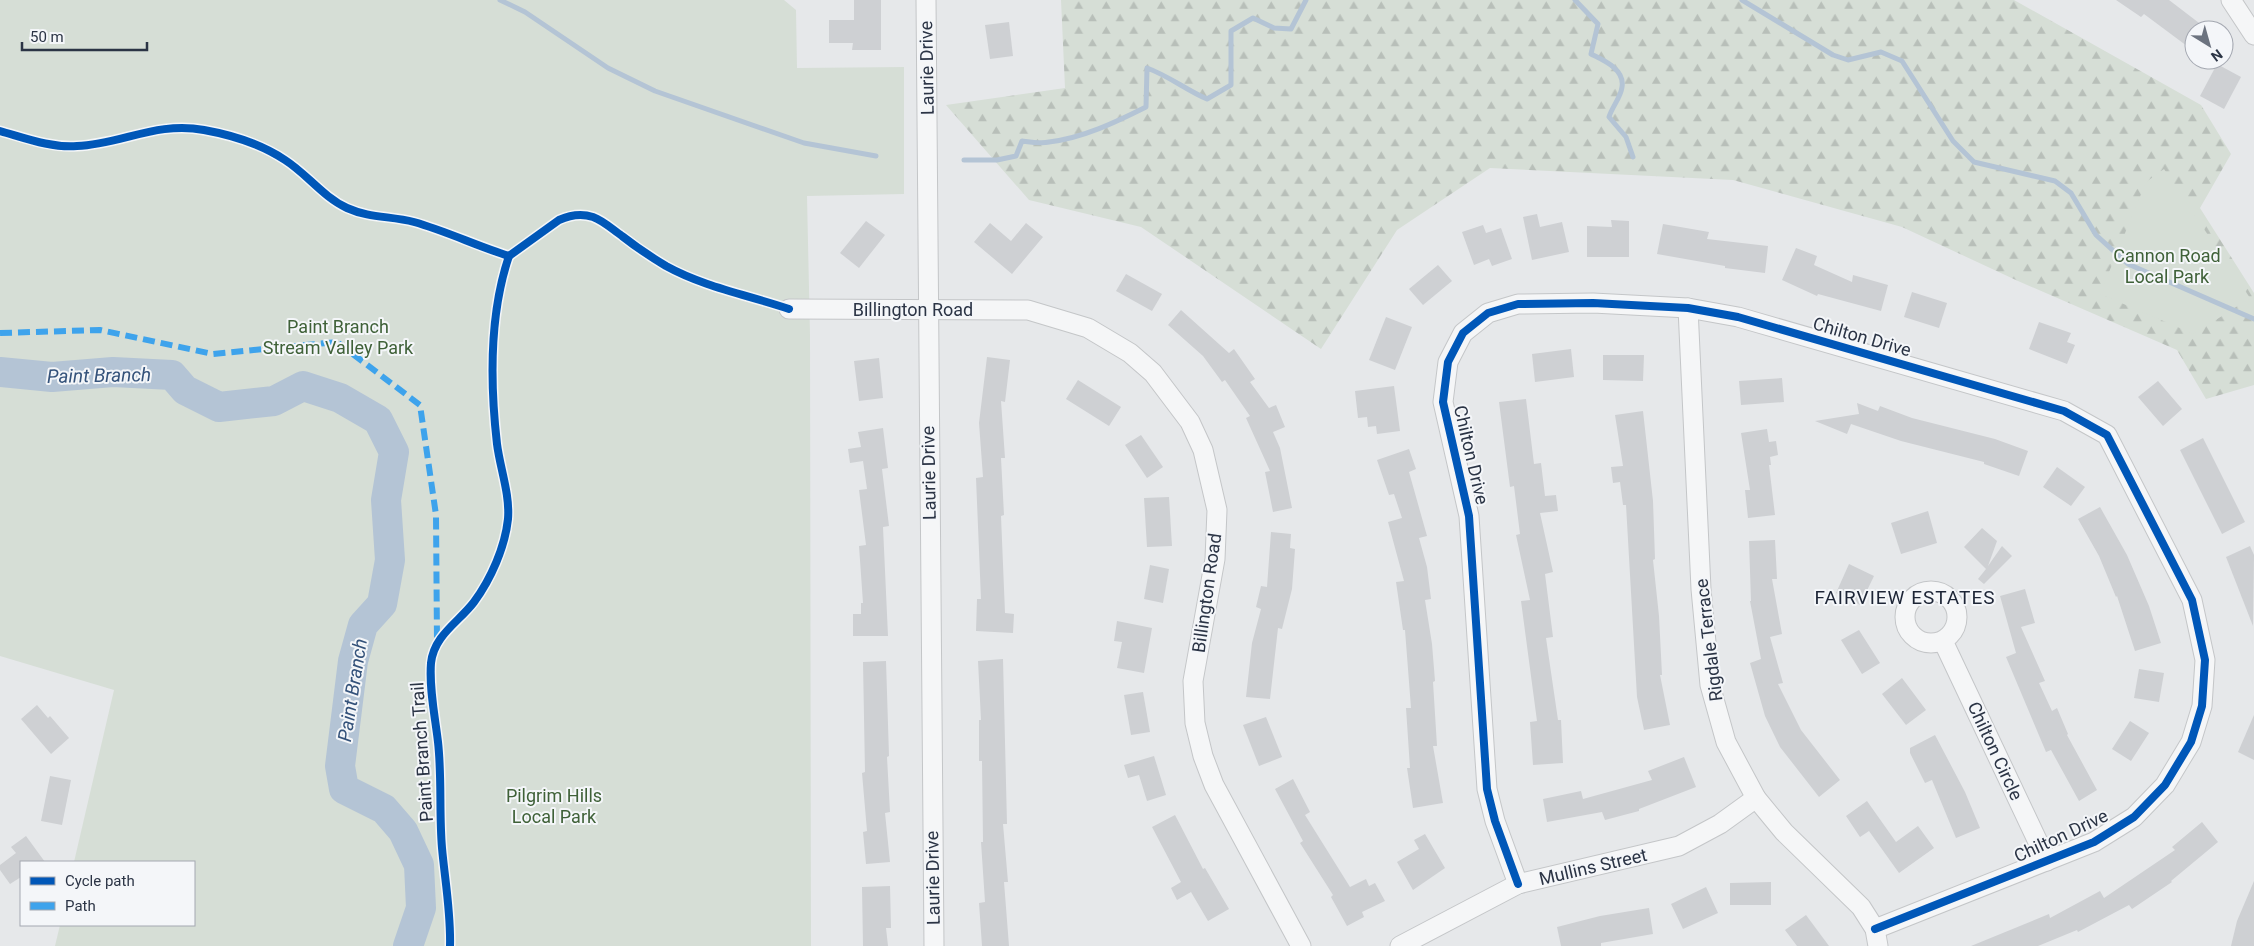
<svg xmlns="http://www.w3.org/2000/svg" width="2254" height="946" font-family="Roboto,sans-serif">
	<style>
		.forest { fill: url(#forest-firs) }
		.green { fill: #d6ded6 }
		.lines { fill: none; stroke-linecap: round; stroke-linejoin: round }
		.stream { stroke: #b4c4d5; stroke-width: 5 }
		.river { stroke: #b4c4d5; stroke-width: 30 }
		.building { fill: #ced0d3 }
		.street-casing { stroke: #c4c6c8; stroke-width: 21 }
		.street { stroke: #f5f6f7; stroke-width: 19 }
		.quiet { stroke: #3ea3ec; stroke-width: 6; stroke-dasharray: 12 6; stroke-linecap: butt }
		.cycleway-casing { stroke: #f4f6f9; stroke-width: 11 }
		.cycleway { stroke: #0057b8; stroke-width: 8 }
		.labels { text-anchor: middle; stroke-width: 4; stroke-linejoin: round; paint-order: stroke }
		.street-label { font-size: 18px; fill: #2b3445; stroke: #f4f6f9 }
		.park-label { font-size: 18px; fill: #3f6138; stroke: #f4f6f9 }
		.water-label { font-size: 19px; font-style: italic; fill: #34527a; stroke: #f4f6f9 }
		.neighbourhood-label { font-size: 19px; letter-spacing: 1px; fill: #1d2536; stroke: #f4f6f9 }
	</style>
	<defs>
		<pattern id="forest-firs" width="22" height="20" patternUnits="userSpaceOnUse" patternTransform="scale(1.25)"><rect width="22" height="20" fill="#d6ded6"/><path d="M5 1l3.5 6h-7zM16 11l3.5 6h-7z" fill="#b8bfb9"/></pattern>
	</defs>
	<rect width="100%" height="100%" fill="#e6e8ea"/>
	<polygon class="forest" points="1061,0 2014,0 2201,105 2231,154 2200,208 2254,293 2254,385 2206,399 2177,350 2018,281 1902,227 1733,180 1490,168 1397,230 1321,349 1141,227 1029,200 946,105 1065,88"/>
	<g class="green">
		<polygon points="0,0 784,0 796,10 797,68 904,67 904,194 807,196 810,335 811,946 55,946 60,925 194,925 194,862 74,862 114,690 0,656"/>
		<polygon points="2164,169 2250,298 2194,334 2100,294 2146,182"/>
	</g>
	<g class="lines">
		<g class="stream">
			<polyline points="500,0 525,12 608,68 655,91 804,143 876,156"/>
			<path d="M 1575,0 L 1598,24 L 1591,54 C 1603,60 1625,69 1622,87 C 1621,97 1612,107 1609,117 L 1626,137 L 1633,157"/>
			<polyline points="1742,0 1833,55 1848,60 1881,52 1902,61 1953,141 1974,162 2055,181 2071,193 2096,235 2128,264 2254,319"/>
			<path d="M 964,160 L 997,160 L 1016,156 L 1022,141 C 1030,142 1041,144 1049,142 C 1083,138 1116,122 1146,107 L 1147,68 C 1169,76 1186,90 1207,99 L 1231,85 L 1231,31 L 1253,18 L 1274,28 L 1291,29 L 1306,0"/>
		</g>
		<polyline class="river" points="0,372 52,377 113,372 172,375 185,390 219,407 274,401 303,386 340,398 378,420 394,452 386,500 390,560 382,604 363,625 353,661 340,766 344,789 384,809 403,831 419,865 421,908 408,946"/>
	</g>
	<g class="building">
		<polygon points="854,0 881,0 881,50 852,50 853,43 829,43 829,20 854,20"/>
		<polygon points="2116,0 2169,0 2203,26 2199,30 2194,30 2194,37 2187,46 2144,14 2141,17"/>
		<polygon points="1009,22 1013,56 990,59 985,25"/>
		<polygon points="2217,64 2241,77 2224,109 2200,96"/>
		<polygon points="1537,214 1540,227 1562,222 1569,252 1532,260 1523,217"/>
		<polygon points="1611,220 1629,221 1629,257 1587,257 1587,226 1612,227"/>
		<polygon points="866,221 885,235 859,268 840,253"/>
		<polygon points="990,223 1011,241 1026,223 1043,237 1012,274 974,242"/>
		<polygon points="1663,224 1709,232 1707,239 1768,246 1765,273 1725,268 1725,266 1657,254"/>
		<polygon points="1483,225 1486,233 1501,228 1512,259 1492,266 1489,259 1474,265 1462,232"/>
		<polygon points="1796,248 1817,256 1814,265 1852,282 1853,275 1888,285 1881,311 1818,294 1817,296 1782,280"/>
		<polygon points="1438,265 1452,281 1423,305 1409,289"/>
		<polygon points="1126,274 1162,294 1152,311 1116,291"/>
		<polygon points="1912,292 1947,303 1939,328 1904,317"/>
		<polygon points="1181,310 1229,353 1234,349 1255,379 1250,382 1269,408 1276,405 1285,427 1273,432 1280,448 1292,508 1273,512 1265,472 1270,471 1246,418 1250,416 1225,380 1222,382 1203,356 1168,325"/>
		<polygon points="1386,317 1412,327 1395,370 1369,360"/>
		<polygon points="2039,322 2071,333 2067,342 2075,345 2067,364 2029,349"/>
		<polygon points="1571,349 1574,377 1535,382 1532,354"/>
		<polygon points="1603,355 1644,355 1643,381 1603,380"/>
		<polygon points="987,357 1010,360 1005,402 1001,401 1005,458 1001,458 1004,515 1001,516 1005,613 1014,614 1013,633 976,631 977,599 981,599 976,478 983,477 979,423"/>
		<polygon points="879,358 883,398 859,401 854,361"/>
		<polygon points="1782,378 1784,402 1741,405 1739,381"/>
		<polygon points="1078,380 1121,407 1109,426 1066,399"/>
		<polygon points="2158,381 2182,409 2163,426 2138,397"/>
		<polygon points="1394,386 1400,431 1377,434 1376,426 1368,427 1367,417 1358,418 1355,391"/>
		<polygon points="1526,399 1534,464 1541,463 1545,496 1556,495 1558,511 1540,513 1553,572 1545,574 1553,637 1546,638 1558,720 1561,720 1563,763 1533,765 1530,722 1537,721 1521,601 1530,600 1516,535 1520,534 1514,486 1510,487 1499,402"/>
		<polygon points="1857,403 1878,411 1880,406 1912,418 1995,439 2028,451 2019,476 1984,464 1984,462 1901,441 1851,424 1847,434 1815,421 1859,414"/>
		<polygon points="1643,411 1653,501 1655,559 1653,560 1659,616 1662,675 1660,675 1670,725 1644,730 1637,697 1626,505 1623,505 1620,482 1613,483 1611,467 1623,466 1615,415"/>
		<polygon points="883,428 888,468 882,469 889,526 883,527 888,636 853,636 853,614 861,614 861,603 863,603 859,546 866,545 859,490 867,489 863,461 850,463 848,449 861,447 858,432"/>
		<polygon points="1767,429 1769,442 1776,441 1778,455 1770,457 1771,465 1769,465 1775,515 1748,518 1745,490 1750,490 1741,433"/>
		<polygon points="1141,435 1163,467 1147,478 1125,445"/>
		<polygon points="2203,438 2245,522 2222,534 2180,450"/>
		<polygon points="1409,449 1416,469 1409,472 1427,536 1419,538 1427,567 1431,599 1425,600 1432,644 1435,681 1433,682 1437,746 1433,746 1443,803 1413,808 1407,768 1410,768 1406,708 1411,708 1405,630 1403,630 1396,582 1404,581 1388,522 1402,518 1394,494 1389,495 1377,460"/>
		<polygon points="2057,467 2085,487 2071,506 2043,487"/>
		<polygon points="1169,497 1172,546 1147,547 1144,498"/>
		<polygon points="2100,507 2127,555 2149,606 2161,643 2135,651 2117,596 2116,597 2099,556 2078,519"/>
		<polygon points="1928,511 1937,543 1901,554 1891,523"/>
		<polygon points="1982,528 1997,541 1988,566 2002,546 2012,556 1984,584 1978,579 1986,569 1964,547"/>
		<polygon points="1271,532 1291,534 1290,548 1295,549 1292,589 1282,629 1278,628 1270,699 1246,697 1252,643 1261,609 1256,607 1261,586 1267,587"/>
		<polygon points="1775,540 1777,579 1772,579 1782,634 1770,637 1783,683 1778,684 1801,730 1840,780 1819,797 1780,747 1765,716 1750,663 1761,659 1750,601 1751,601 1749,541"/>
		<polygon points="2250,546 2254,555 2253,626 2226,557"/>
		<polygon points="1849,564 1874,576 1860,605 1836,593"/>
		<polygon points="1150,565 1169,569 1163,603 1144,599"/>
		<polygon points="2025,589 2035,623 2021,627 2045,681 2039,683 2052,711 2057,708 2068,734 2067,735 2097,790 2079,801 2051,750 2046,752 2006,657 2016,653 2000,596"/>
		<polygon points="1117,621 1152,628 1144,673 1117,668 1122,642 1114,641"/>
		<polygon points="1859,630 1880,663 1862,674 1841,640"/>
		<polygon points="1003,659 1007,824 1003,824 1008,882 1004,882 1009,946 982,946 979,903 985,902 981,842 983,842 982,761 979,761 979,720 981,720 978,661"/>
		<polygon points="886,661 889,756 887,757 890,812 885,813 890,862 866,864 863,832 867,831 862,773 865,772 863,662"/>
		<polygon points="2139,669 2164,673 2159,702 2134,698"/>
		<polygon points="1902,678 1926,710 1906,725 1882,694"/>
		<polygon points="1143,692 1150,732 1131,735 1124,695"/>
		<polygon points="37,705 48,718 50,716 69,738 51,754 21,719"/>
		<polygon points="2254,715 2254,760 2238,752"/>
		<polygon points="1266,717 1282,757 1259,766 1243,725"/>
		<polygon points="2130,721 2149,733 2131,761 2112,749"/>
		<polygon points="1935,735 1965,792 1980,828 1956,838 1932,780 1925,783 1910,753 1910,748"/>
		<polygon points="1154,756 1166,795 1147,801 1139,775 1128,778 1124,765"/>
		<polygon points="1684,757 1696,787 1639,809 1639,811 1605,820 1602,812 1547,822 1543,799 1581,791 1583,799 1652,780 1648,771"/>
		<polygon points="50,776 71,780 62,825 41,821"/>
		<polygon points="1293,779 1310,812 1305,815 1350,887 1366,879 1369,886 1375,883 1385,901 1362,912 1364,917 1347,926 1331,897 1333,895 1300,843 1303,841 1275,789"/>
		<polygon points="1867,801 1896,842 1918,826 1934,848 1899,873 1869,831 1860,837 1846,816"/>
		<polygon points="1175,815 1203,869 1205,868 1229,909 1208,921 1191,892 1177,900 1171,888 1181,882 1152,827"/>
		<polygon points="2202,822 2218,842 2171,881 2172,882 2132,909 2129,905 2078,932 2077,930 2038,946 1971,946 2049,914 2050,918 2100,891 2104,898 2175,850 2172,847"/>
		<polygon points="1425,834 1445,868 1413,890 1397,862 1419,849 1414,840"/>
		<polygon points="26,836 45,862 21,862 21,877 10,884 0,870 0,865 16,853 11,847"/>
		<polygon points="2254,881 2254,946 2231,946 2237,921"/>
		<polygon points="1771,882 1771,905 1730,905 1730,883"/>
		<polygon points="890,886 891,928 886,928 888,946 863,946 862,887"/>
		<polygon points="1706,887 1718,913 1683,929 1671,904"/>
		<polygon points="1649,908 1653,934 1601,943 1601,946 1561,946 1557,927 1600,916"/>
		<polygon points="1806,915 1829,946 1797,946 1785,930"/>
	</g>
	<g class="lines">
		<g class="street-casing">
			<g id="street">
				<polyline points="926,0 934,946"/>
				<polyline points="2231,0 2254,35"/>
				<polyline points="1688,308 1701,589 1710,685 1726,742 1756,798 1784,832 1861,907 1875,929 1878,946"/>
				<polyline points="789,309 1028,310 1088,328 1130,353 1153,373 1190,422 1203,450 1217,510 1215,559 1193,681 1195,723 1203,756 1214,785 1301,946"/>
				<circle cx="1931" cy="617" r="26"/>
				<polyline points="1943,641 2047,861"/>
				<polyline points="1518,884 1495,821 1487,789 1469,516 1443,402 1448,362 1463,333 1488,313 1518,304 1593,303 1688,308 1738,317 2064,411 2107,435 2192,600 2205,660 2202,706 2191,742 2165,785 2134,817 2094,842 1875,929"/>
				<polyline points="1400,946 1518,884 1679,846 1720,824 1756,798"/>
			</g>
		</g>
		<use href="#street" class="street"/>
		<polyline class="quiet" points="0,333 100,330 213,354 337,342 420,405 436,515 437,643"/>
		<g class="cycleway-casing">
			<g id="cycleway">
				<path d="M 0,131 C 25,138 51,148 77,146 C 122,144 157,121 204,130 C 232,135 261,144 285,160 C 307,174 323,197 347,208 C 369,218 391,216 414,222 C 446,231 477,246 509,256 C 489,315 490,383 497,444 C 500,468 510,494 508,519 C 505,547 491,579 474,602 C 459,622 434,635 431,663 C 429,689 435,716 438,742 C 442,777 439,813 442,848 C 445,881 451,913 450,946"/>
				<path d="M 509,256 L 559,220 C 570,215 581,213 593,217 C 604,221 613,230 622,236 C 636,247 651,257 666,266 C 704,287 748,295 789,309"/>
				<polyline points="1518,884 1495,821 1487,789 1469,516 1443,402 1448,362 1463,333 1488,313 1518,304 1593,303 1688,308 1738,317 2064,411 2107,435 2192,600 2205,660 2202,706 2191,742 2165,785 2134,817 2094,842 1875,929"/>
			</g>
		</g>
		<use href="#cycleway" class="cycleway"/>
	</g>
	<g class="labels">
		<g class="street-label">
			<text transform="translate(927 68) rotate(-91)" y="6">Laurie Drive</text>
			<text x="913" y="316">Billington Road</text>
			<text transform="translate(1862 337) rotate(16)" y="6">Chilton Drive</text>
			<text transform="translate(1471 455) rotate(77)" y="6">Chilton Drive</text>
			<text transform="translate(929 473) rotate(-91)" y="6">Laurie Drive</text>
			<text transform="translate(1207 593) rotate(-82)" y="6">Billington Road</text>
			<text transform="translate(1709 640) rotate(-97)" y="6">Rigdale Terrace</text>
			<text transform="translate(1995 751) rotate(65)" y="6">Chilton Circle</text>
			<text transform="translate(422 752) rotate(-94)" y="6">Paint Branch Trail</text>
			<text transform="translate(2061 836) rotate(-25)" y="6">Chilton Drive</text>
			<text transform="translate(1593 867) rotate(-13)" y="6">Mullins Street</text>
			<text transform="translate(933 878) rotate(-91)" y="6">Laurie Drive</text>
		</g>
		<g class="park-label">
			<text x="2167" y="262">Cannon Road<tspan x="2167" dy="21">Local Park</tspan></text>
			<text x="338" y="333">Paint Branch<tspan x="338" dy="21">Stream Valley Park</tspan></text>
			<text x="554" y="802">Pilgrim Hills<tspan x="554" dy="21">Local Park</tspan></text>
		</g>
		<g class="water-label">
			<text transform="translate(99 375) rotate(-1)" y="7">Paint Branch</text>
			<text transform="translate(352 690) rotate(-81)" y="7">Paint Branch</text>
		</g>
		<g class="neighbourhood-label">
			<text x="1905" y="604">FAIRVIEW ESTATES</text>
		</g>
	</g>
	<rect x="20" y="861" width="175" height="65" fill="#f4f6f9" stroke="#a4a8b1"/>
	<rect x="30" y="877" width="25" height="8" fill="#0057b8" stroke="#a4a8b1"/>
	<text x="65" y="886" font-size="15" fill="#2b3445">Cycle path</text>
	<rect x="30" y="902" width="25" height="8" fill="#3ea3ec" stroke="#a4a8b1"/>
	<text x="65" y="911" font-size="15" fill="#2b3445">Path</text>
	<g transform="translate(2209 45) rotate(143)"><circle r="24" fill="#f4f6f9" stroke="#a4a8b1"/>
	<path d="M0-4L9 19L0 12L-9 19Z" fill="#6c737f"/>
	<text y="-8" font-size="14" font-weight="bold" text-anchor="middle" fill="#2b3445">N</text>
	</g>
	<path d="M22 42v8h125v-8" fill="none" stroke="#2b3445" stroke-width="2.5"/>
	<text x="30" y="42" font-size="15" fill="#2b3445" stroke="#f4f6f9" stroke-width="4" paint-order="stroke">50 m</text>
</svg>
